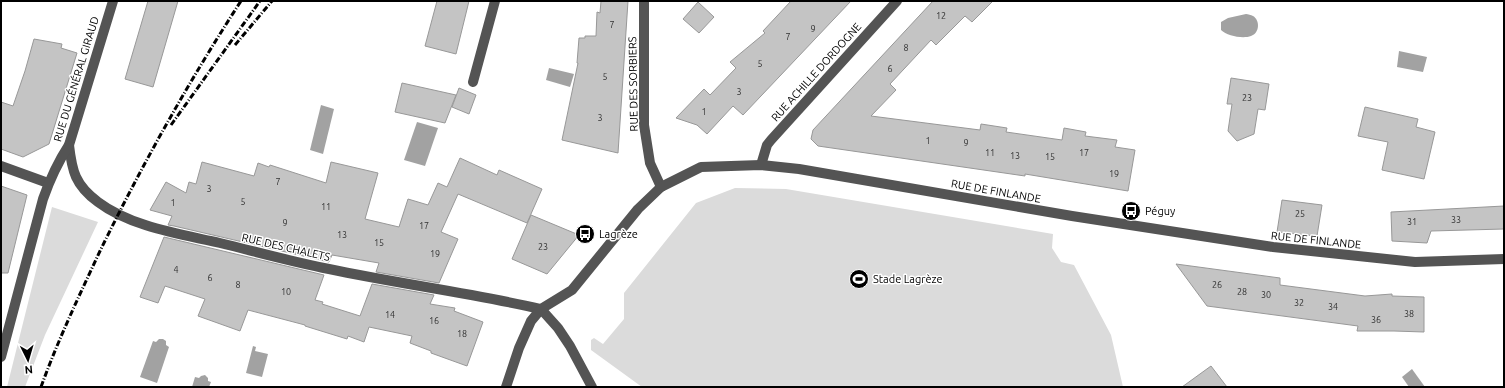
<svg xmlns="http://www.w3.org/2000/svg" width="1505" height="388" font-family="Ubuntu,sans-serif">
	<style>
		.green { fill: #dbdbdb }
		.water { fill: #a2a2a2 }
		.building { fill: #c4c4c4; stroke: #989898 }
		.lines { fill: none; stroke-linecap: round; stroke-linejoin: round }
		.minor { stroke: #545454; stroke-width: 10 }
		.rail { stroke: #000; stroke-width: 3; stroke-dasharray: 6 2 1 2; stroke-linecap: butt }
		.labels { text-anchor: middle; stroke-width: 3; stroke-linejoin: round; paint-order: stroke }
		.number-label { font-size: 9px; fill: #313131 }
		.street-label { font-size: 11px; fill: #000; stroke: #fff }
		.poi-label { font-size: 11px; fill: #000; stroke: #fff; text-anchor: start }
	</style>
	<rect width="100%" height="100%" fill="#fff"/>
	<g class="green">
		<polygon points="735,188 786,189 1053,234 1052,248 1061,262 1074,265 1111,335 1123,387 642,387 591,350 591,340 594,338 603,344 624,319 624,293 696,203"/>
		<polygon points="52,207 98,222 45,335 25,387 7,387"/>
	</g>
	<g class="water">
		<path d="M 1246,14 C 1248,14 1251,15 1253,16 C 1260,20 1260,33 1251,36 C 1243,39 1227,36 1221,30 L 1221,22 L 1228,18 Z"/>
		<polygon points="1399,51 1427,57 1423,72 1397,67"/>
		<polygon points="549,68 574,74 570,87 546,80"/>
		<polygon points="321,105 334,109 323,154 310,150"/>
		<polygon points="417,122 438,128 425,166 404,160"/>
		<polygon points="159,339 163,339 166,341 166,345 169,347 157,383 140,377 153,341 156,342"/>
		<polygon points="253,346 256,347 255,351 268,354 262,377 246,373"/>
		<polygon points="1412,369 1425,387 1409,387 1402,377"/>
		<polygon points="205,375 208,378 208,381 211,382 209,387 192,387 195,377 199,378 201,376"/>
	</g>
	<g class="building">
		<polygon points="148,1 178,1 153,87 125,79"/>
		<polygon points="437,1 469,1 456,54 425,46"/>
		<polygon points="601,1 628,1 618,153 562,140 578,63 577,63 579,38 585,38 585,36 596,36 597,12 600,13"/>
		<polygon points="791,1 851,1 743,115 733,106 707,134 697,125 676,118 704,89 710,95 736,68 730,62 765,33 763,31"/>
		<polygon points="933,1 993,1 972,22 965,16 936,45 931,40 890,84 896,90 871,116 980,130 981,124 1007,128 1006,132 1062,140 1064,128 1086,132 1085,136 1117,140 1115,147 1135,150 1128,191 1025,174 1025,176 818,146 811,139 813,130"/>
		<polygon points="698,2 714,17 699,33 683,19"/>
		<polygon points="34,39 62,44 61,48 77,53 49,144 23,157 1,149 1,102 13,106 25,71"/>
		<polygon points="1231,78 1269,84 1265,110 1258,109 1254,134 1237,141 1228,131 1232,104 1227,104"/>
		<polygon points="402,83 456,95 445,123 395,112"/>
		<polygon points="459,88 476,95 469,114 452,107"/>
		<polygon points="1365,107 1418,119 1416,127 1435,132 1424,179 1382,170 1388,142 1358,136"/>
		<polygon points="460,158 497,175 499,170 542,189 527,223 458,194 441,232 458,239 439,283 376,272 379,263 332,255 329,262 174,226 168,225 172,216 150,210 166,182 186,193 189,182 196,184 202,162 254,176 258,163 269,167 270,165 326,183 331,162 378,173 365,219 399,227 408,199 428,205 438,183 447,187"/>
		<polygon points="1,186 27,195 8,273 1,273"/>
		<polygon points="1282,200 1322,205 1317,236 1277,232"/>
		<polygon points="1504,206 1504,229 1431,231 1427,243 1392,241 1391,212"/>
		<polygon points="531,215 579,235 547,274 512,259"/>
		<polygon points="164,237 324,275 315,300 323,302 322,304 360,316 372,284 434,295 430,304 455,308 454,311 483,322 467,366 431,353 431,351 410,343 412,336 369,327 364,342 348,336 347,339 305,326 305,325 248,310 240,331 198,316 205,299 165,286 158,303 140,297"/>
		<polygon points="1176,264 1280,278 1280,285 1365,296 1392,294 1392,296 1424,297 1424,332 1394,331 1357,331 1358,326 1207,306"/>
		<polygon points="1211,366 1227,387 1182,387"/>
	</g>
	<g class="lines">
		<g class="minor">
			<polyline points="644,1 644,125 650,163 661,187"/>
			<polyline points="473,82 495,1"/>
			<path d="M 69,145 C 72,171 75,185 98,202 C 131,227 181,234 220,243 C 257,252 293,262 329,269 C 400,284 471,293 541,309"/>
			<polyline points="761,165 767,145 771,140 897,1"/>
			<polyline points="1,166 48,183"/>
			<polyline points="541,309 558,328 570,346 592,387"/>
			<path d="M 1,357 L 43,199 C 50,179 58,162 69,145 L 113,1"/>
			<polyline points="506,387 519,348 531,321 541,309 572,290 638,209 661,187 701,167 761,165 799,169 1072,216 1273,247 1415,262 1504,259"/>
		</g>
		<g class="rail">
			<polyline points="235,45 272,1"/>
			<polyline points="171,125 260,1"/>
			<path d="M 41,387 C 58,340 79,296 100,251 C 142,165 189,81 241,1"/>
		</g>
	</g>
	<defs>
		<g id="bus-disc" transform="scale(1)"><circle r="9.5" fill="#000" stroke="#fff"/><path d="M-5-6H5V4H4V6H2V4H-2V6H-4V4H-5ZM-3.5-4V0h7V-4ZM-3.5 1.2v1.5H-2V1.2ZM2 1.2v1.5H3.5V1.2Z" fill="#fff"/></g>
		<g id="stadium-disc" transform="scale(1)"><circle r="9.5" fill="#000" stroke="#fff"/><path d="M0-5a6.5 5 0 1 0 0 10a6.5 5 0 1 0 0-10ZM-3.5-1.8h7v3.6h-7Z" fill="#fff"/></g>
	</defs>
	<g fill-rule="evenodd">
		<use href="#bus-disc" x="1131" y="211"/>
		<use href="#bus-disc" x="585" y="234"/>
		<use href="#stadium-disc" x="859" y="279"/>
	</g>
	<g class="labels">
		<g class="number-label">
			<text x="941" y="19">12</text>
			<text x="612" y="28">7</text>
			<text x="813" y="32">9</text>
			<text x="788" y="40">7</text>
			<text x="906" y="51">8</text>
			<text x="760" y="67">5</text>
			<text x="890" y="72">6</text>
			<text x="605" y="80">5</text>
			<text x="739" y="95">3</text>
			<text x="1247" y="101">23</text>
			<text x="704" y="115">1</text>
			<text x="600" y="121">3</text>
			<text x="928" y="144">1</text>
			<text x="966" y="146">9</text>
			<text x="990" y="156">11</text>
			<text x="1084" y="156">17</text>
			<text x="1015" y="159">13</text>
			<text x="1050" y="160">15</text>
			<text x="1114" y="177">19</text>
			<text x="278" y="185">7</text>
			<text x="209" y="192">3</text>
			<text x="243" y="205">5</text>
			<text x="173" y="206">1</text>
			<text x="326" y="210">11</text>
			<text x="1300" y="217">25</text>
			<text x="1456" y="223">33</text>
			<text x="1412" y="225">31</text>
			<text x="285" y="226">9</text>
			<text x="424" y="229">17</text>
			<text x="342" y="238">13</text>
			<text x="379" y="246">15</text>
			<text x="543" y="250">23</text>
			<text x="435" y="257">19</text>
			<text x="176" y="273">4</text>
			<text x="210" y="281">6</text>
			<text x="238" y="288">8</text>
			<text x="1217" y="288">26</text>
			<text x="286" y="295">10</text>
			<text x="1242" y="295">28</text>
			<text x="1266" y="298">30</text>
			<text x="1299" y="306">32</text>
			<text x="1333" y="310">34</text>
			<text x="1409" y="317">38</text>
			<text x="390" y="318">14</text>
			<text x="1376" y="323">36</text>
			<text x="434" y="324">16</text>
			<text x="462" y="337">18</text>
		</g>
		<g class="street-label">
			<text transform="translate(816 72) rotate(-48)" y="4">RUE ACHILLE DORDOGNE</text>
			<text transform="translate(76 79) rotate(-73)" y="4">RUE DU GÉNÉRAL GIRAUD</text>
			<text transform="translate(633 84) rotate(-91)" y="4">RUE DES SORBIERS</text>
			<text transform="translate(996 191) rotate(10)" y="4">RUE DE FINLANDE</text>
			<text transform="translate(1316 240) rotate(6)" y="4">RUE DE FINLANDE</text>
			<text transform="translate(286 247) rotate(13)" y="4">RUE DES CHALETS</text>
		</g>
		<g class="poi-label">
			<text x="1145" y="215">Péguy</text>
			<text x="599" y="238">Lagrèze</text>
			<text x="873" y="283">Stade Lagrèze</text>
		</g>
	</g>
	<rect width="1505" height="388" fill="none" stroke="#000000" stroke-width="4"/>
	<g transform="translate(28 360) rotate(175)" stroke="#ffffff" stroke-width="3" paint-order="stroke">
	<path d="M0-3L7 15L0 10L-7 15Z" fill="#000000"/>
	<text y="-6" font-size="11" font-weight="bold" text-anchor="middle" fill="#000000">N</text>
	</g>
</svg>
